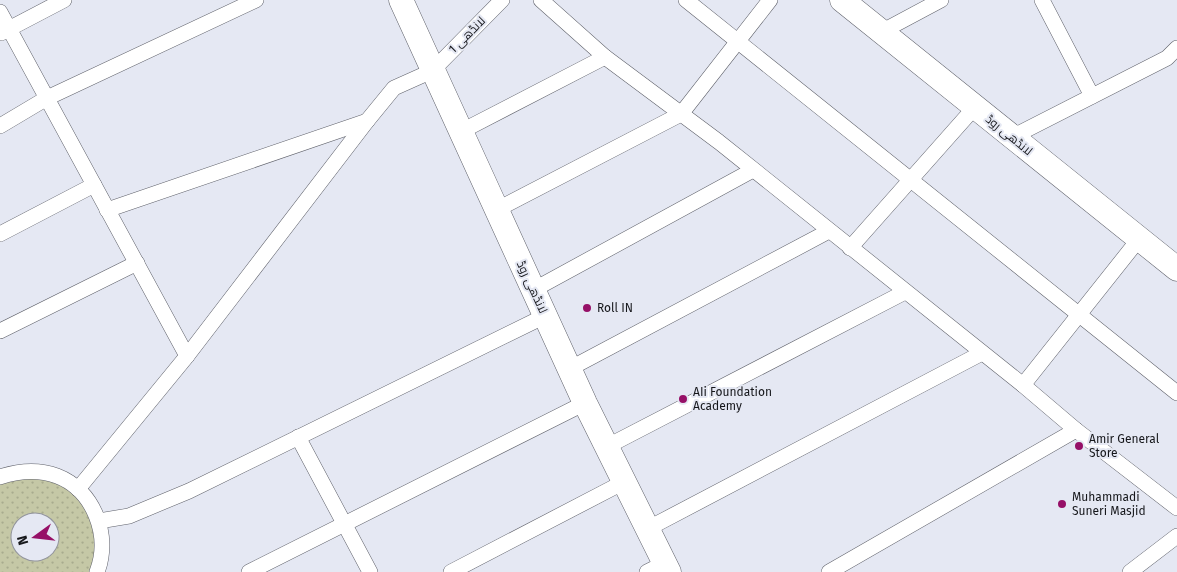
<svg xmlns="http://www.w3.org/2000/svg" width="1177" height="572" font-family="'Fira Sans',Cairo,sans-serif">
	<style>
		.park { fill: url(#park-dots); fill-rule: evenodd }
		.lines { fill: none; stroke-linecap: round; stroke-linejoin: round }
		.minor-casing { stroke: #5f616a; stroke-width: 16 }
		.primary-casing { stroke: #5f616a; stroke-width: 25 }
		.minor { stroke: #fff; stroke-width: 15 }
		.primary { stroke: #fff; stroke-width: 24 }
		.poi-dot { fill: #961067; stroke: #e5e8f3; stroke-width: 2 }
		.labels { text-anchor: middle; stroke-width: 4; stroke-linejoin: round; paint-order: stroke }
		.street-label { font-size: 12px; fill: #16171b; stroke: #e5e8f3 }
		.poi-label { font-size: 12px; fill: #16171b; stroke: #e5e8f3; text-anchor: start }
	</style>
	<defs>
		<pattern id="park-dots" width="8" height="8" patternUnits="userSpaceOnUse" patternTransform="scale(1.25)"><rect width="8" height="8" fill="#c5c8a6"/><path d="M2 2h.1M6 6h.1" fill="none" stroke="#a8ab8e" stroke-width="1.8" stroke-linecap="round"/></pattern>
	</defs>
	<rect width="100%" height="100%" fill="#e5e8f3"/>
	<path class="park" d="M 36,470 L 92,501 L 99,572 L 0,572 L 0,480 ZM 20,522 L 50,522 L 50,552 L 20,552 Z"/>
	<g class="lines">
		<g class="minor-casing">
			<g id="minor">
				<polyline points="541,0 605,57 719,142 1023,385 1076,430 1177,508"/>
				<polyline points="686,0 1177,393"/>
				<polyline points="1042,0 1092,96"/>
				<polyline points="0,12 187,356"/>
				<polyline points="881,32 941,0"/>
				<polyline points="1,33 64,0"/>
				<polyline points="0,126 47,98 256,0"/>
				<polyline points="460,132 605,57"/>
				<polyline points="1012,137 1167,58 1177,48"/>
				<polyline points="107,210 367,121"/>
				<polyline points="496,210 681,114 770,0"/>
				<polyline points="0,234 94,185"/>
				<polyline points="850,248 975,107"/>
				<polyline points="533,290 753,170"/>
				<polyline points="0,331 137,263"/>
				<polyline points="569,369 829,231"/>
				<polyline points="1023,385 1139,239"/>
				<polyline points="298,437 370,572"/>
				<polyline points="606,447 905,292"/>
				<path d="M 0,477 C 18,471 38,469 57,476 C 94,490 111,536 97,572"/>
				<polyline points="78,489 187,356 367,121 394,88 432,71 502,0"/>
				<polyline points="99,521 129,516 189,491 545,316"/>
				<polyline points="647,529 982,353"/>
				<polyline points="249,572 585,403"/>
				<polyline points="451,572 624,482"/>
				<polyline points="647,572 665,563"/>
				<polyline points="829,572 1076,430"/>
				<polyline points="1130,572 1177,536"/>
			</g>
		</g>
		<g class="primary-casing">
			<g id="primary">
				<polyline points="401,0 585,403 669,572"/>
				<polyline points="842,0 1177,269"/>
			</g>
		</g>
		<use href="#minor" class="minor"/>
		<use href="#primary" class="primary"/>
	</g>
	<g class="poi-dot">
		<circle cx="587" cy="308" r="5"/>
		<circle cx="683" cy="399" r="5"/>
		<circle cx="1079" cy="446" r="5"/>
		<circle cx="1062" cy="504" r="5"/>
	</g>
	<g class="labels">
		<g class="street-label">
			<text transform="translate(467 35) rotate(-45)" y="4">لانڈھی 1</text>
			<text transform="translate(1009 135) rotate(39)" y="4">لانڈھی روڈ</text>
			<text transform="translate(532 287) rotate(65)" y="4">لانڈھی روڈ</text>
		</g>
		<g class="poi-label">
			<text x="597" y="312">Roll IN</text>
			<text x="693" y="396">AIi Foundation<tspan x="693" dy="14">Academy</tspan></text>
			<text x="1089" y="443">Amir General<tspan x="1089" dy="14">Store</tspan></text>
			<text x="1072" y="501">Muhammadi<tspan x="1072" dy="14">Suneri Masjid</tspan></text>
		</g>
	</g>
	<g transform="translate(35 537) rotate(255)"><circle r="24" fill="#e5e8f3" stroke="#92949d"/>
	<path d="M0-4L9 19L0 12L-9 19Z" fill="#961067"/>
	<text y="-8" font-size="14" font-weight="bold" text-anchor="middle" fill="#16171b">N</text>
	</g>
</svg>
